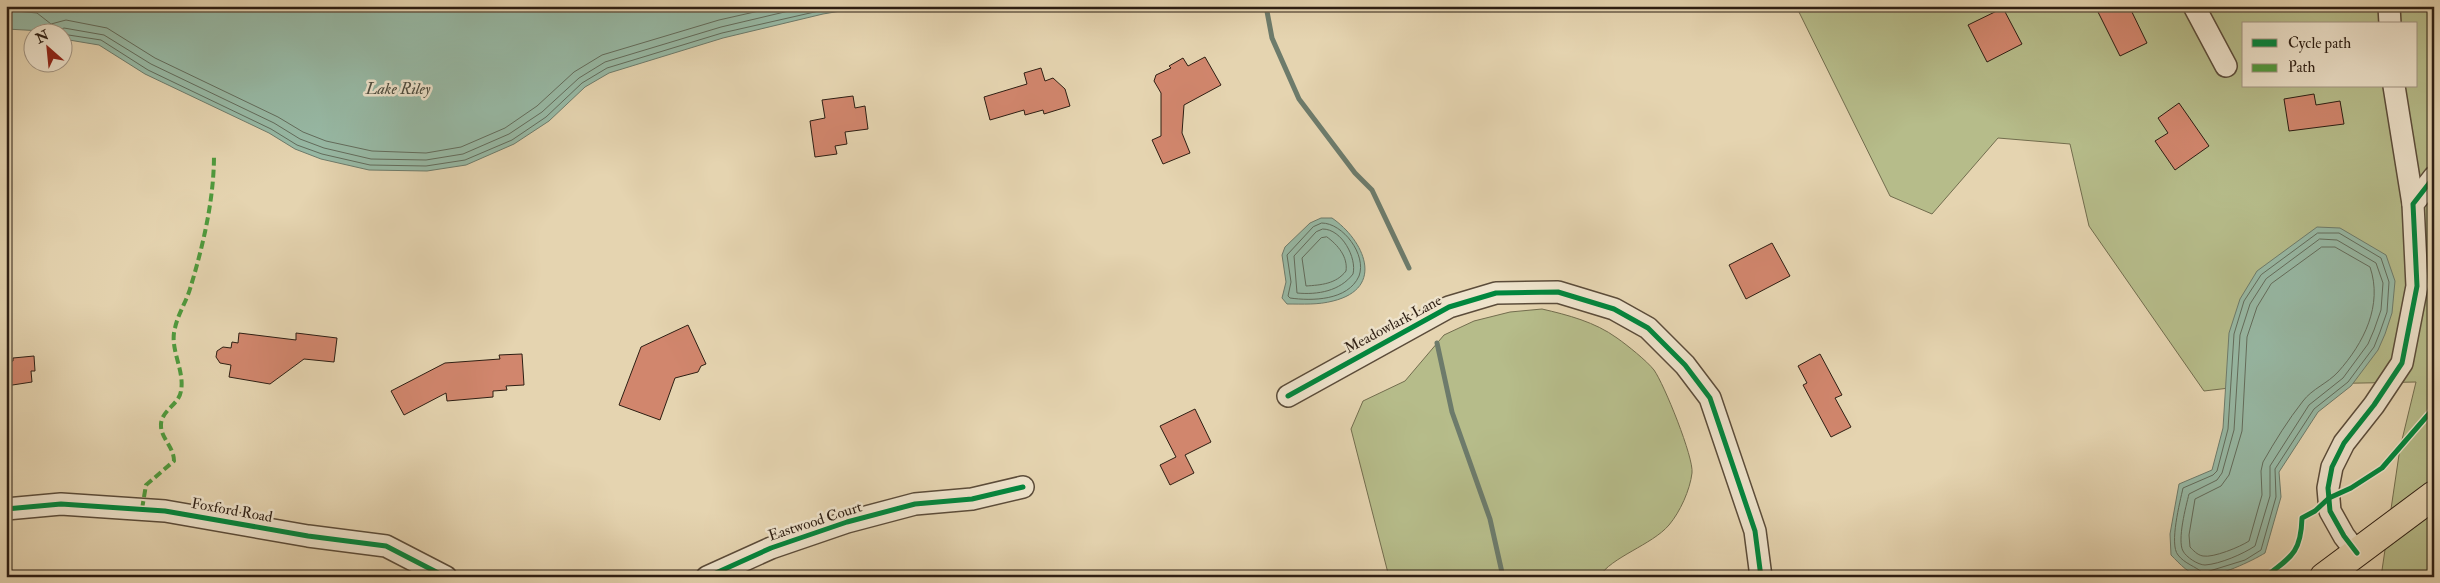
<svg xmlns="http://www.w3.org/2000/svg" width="2440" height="583" font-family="'IM FELL Double Pica',serif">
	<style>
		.green { fill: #b6bc8a; stroke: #726d4e; fill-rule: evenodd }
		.water { fill: #97b9a5; stroke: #6d7b6b }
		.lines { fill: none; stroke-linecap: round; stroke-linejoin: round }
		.shore { stroke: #626c5c; stroke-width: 1 }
		.stream { stroke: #6d7b6b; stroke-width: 5 }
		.building { fill: #d1866d; stroke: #2d1e13 }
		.minor-casing { stroke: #5b4c3a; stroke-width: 24 }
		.major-casing { stroke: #2d1e13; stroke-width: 30 }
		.minor { stroke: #eee3cc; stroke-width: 21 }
		.major { stroke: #e5d4b0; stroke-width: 28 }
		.quiet { stroke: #4f9a3d; stroke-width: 4; stroke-dasharray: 8 4; stroke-linecap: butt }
		.cycleway-casing { stroke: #eee3cc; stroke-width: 8 }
		.cycleway { stroke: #00873e; stroke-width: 5 }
		.labels { text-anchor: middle; stroke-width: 5; stroke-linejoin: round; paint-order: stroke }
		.street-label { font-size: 15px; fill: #2d1e13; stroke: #eee3cc }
		.water-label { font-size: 16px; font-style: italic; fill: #4d4c3f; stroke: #eee3cc }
	</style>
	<rect width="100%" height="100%" fill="#e5d4b0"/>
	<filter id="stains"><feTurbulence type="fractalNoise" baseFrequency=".004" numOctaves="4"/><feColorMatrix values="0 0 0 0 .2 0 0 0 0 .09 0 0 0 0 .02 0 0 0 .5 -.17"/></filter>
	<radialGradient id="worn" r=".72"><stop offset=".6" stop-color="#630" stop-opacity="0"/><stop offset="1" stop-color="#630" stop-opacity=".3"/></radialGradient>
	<g class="green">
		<path d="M 1796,6 L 2434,6 L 2434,577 L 2381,577 L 2400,448 L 2416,382 L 2255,385 L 2204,391 L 2089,226 L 2070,144 L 1998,138 L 1932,214 L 1890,196 ZM 2244,24 L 2416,24 L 2416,86 L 2244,86 Z"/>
		<path d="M 1542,309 C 1568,315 1595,322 1617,338 C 1627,345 1647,361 1654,370 C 1664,384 1694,458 1692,473 C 1690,490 1680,512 1669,525 C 1652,545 1611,557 1599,577 L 1389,577 L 1351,429 L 1363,401 L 1405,381 L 1444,335 L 1474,321 L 1510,312 Z"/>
	</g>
	<g class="water">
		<polygon points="6,6 870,6 823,14 723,38 609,73 585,87 549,121 514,144 466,165 427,171 369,170 321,159 295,149 269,133 145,74 99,45 63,39 62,32 6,29"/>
		<path d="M 1321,218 L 1332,218 C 1364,240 1386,288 1333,301 C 1318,305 1303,304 1287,304 L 1282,298 L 1286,282 L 1282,255 L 1285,247 L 1310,223 Z"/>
		<path d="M 2317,227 L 2340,228 L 2386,255 L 2395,281 L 2392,313 L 2385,334 L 2378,350 L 2351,386 L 2318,412 L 2279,472 L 2281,497 L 2265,553 C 2252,561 2218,577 2203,576 C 2190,576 2180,564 2171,555 L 2170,534 L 2179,484 L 2212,470 L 2223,428 L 2229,333 L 2240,299 L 2257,271 Z"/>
	</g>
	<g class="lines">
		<g class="shore">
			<polyline points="6,10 37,13 51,24 66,20 107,28 155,58 278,117 303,132 326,141 372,151 426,153 461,147 505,128 537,106 574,72 602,55 719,20 781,6"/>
			<polyline points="54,32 64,28 104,35 151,64 274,123 300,139 324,148 371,159 426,160 463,154 509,134 542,112 579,78 605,62 721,27 810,6"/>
			<polyline points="62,34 101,40 148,70 271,129 297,145 322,154 370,165 426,166 465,160 512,140 546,117 582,83 607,68 722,33 841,6"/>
			<path d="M 1322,223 C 1343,223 1367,255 1359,276 C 1348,301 1311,301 1290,298 L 1288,296 L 1291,282 L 1287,255 L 1313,227 Z"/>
			<path d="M 1323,229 C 1342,229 1357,258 1353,274 C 1340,291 1318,295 1297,293 L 1294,256 L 1316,232 Z"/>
			<path d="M 2318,233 L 2339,233 L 2381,258 L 2389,282 L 2387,312 L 2380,332 L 2374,347 L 2348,382 L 2314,409 L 2275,469 L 2276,497 L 2261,550 L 2245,560 L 2203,573 C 2195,566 2185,564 2178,555 C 2169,544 2180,502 2183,488 L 2213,475 L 2217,471 L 2228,429 L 2234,334 L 2244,301 L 2261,275 Z"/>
			<path d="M 1327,237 C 1338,245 1348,257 1346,271 C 1336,284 1321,285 1306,286 L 1302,258 L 1321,238 Z"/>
			<path d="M 2320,239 L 2337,240 L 2376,263 L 2383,283 L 2381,310 L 2374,330 L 2368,344 L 2343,378 L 2309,405 L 2270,466 L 2270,496 L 2255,546 C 2243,554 2220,564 2205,565 C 2198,565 2186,557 2183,551 C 2177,540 2186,506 2189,494 L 2217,480 L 2222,473 L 2234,430 L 2240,335 L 2250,304 L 2266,279 Z"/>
			<path d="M 2322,247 L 2335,247 L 2370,267 C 2383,305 2364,343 2338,372 C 2328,383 2312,389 2303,401 C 2288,420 2275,441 2263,462 L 2261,471 L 2262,495 L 2249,541 C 2240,547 2213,558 2203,556 C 2197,555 2193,550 2190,547 L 2189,535 L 2195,499 L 2221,486 L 2229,475 L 2242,431 L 2247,337 L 2257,307 L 2271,284 Z"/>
		</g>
		<g class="stream">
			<polyline points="1266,6 1272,38 1299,99 1355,173 1372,190 1409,268"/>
			<polyline points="1437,343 1452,412 1490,519 1503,577"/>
		</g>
	</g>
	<g class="building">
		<polygon points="2095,6 2129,6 2147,43 2120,56"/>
		<polygon points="2003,8 2022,44 1987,62 1968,25"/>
		<polygon points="1205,57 1221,85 1184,105 1182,133 1190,153 1163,164 1152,140 1161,136 1161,93 1154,81 1156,75 1171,68 1169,66 1183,58 1188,66"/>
		<polygon points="1041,68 1045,81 1053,78 1065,89 1070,106 1044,114 1043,110 1025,115 1024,110 990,120 984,97 1027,84 1024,73"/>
		<polygon points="2314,94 2316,105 2340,101 2344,124 2289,131 2284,99"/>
		<polygon points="853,96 855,108 865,106 868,129 845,132 847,144 835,146 837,154 815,157 810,121 825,118 822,100"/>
		<polygon points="2179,103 2209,146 2175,170 2155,141 2168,133 2158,118"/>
		<polygon points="1772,243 1790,276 1746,299 1729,265"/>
		<polygon points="688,325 706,364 701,366 698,372 675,378 660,420 619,405 641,347"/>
		<polygon points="239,333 296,340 296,333 337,338 334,362 304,359 270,384 229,377 231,365 220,363 216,357 217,351 223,347 231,348 232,342 238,343"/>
		<polygon points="522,354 524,385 506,386 507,390 493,391 493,397 447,401 446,393 404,415 391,391 445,363 500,359 499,355"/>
		<polygon points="1820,354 1842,395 1835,398 1851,427 1831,437 1803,385 1807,383 1798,366"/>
		<polygon points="34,356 35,371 31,371 32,382 6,386 6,362 13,361 13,358"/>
		<polygon points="1195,409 1211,442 1185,455 1194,473 1170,485 1160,465 1176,457 1160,426"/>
	</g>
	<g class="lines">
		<g class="minor-casing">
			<g id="minor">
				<polyline points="2194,6 2226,66"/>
				<polyline points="2389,6 2390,24"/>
				<polyline points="2394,86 2413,204"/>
				<polyline points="1288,396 1449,307 1496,293 1558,292 1614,309 1648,328 1685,365 1710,398 1755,531 1761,577"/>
				<polyline points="6,509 61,504 165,511 308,536 386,546 446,577"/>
				<polyline points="2357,553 2344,536 2330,511 2328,488 2332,467 2344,443 2374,405 2402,363 2417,286 2413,204 2434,177"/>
				<polyline points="707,577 771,548 847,522 915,504 972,499 1023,487"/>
			</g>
		</g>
		<g class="major-casing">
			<polyline id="major" points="2324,577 2434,495"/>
		</g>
		<use href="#minor" class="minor"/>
		<use href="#major" class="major"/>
		<path class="quiet" d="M 142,509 L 146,485 L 174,461 C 174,447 161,438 161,426 C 160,411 179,405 181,391 C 185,370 169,349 175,328 C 178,314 186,302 190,289 C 203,246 214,200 214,155"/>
		<g class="cycleway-casing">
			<g id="cycleway">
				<polyline points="1288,396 1449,307 1496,293 1558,292 1614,309 1648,328 1685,365 1710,398 1755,531 1761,577"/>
				<polyline points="6,509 61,504 165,511 308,536 386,546 446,577"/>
				<polyline points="2357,553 2344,536 2330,511 2328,488 2332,467 2344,443 2374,405 2402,363 2417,286 2413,204 2434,177"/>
				<polyline points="707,577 771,548 847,522 915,504 972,499 1023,487"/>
				<path d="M 2265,577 C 2291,557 2301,553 2302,518 L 2315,511 L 2329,498 L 2351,488 L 2382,468 L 2434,408"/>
			</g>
		</g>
		<use href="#cycleway" class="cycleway"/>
	</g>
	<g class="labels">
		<g class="street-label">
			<text transform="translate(1393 324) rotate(-28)" y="5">Meadowlark Lane</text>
			<text transform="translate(232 510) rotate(10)" y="5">Foxford Road</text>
			<text transform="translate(815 521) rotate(-18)" y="5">Eastwood Court</text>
		</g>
		<g class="water-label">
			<text x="398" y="94">Lake Riley</text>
		</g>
	</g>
	<rect width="2440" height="583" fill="none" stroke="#e5d4b0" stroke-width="25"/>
	<rect x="8" y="8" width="2425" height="568" fill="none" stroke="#2d1e13" stroke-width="2.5"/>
	<rect x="12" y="12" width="2415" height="558" fill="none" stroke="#2d1e13"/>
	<rect x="2242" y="22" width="175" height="65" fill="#eee3cc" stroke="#a19482"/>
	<rect x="2252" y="39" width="25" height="8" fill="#00873e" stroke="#a19482"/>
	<text x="2288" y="48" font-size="15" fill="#2d1e13">Cycle path</text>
	<rect x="2252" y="64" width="25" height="8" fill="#4f9a3d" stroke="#a19482"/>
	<text x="2288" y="72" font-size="15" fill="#2d1e13">Path</text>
	<g transform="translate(48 48) rotate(333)"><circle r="24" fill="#eee3cc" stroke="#a19482"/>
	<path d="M0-4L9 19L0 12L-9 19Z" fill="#8f2418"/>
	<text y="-8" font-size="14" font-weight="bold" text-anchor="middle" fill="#2d1e13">N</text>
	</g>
	<rect width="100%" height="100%" filter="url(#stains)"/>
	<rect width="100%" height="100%" fill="url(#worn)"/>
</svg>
